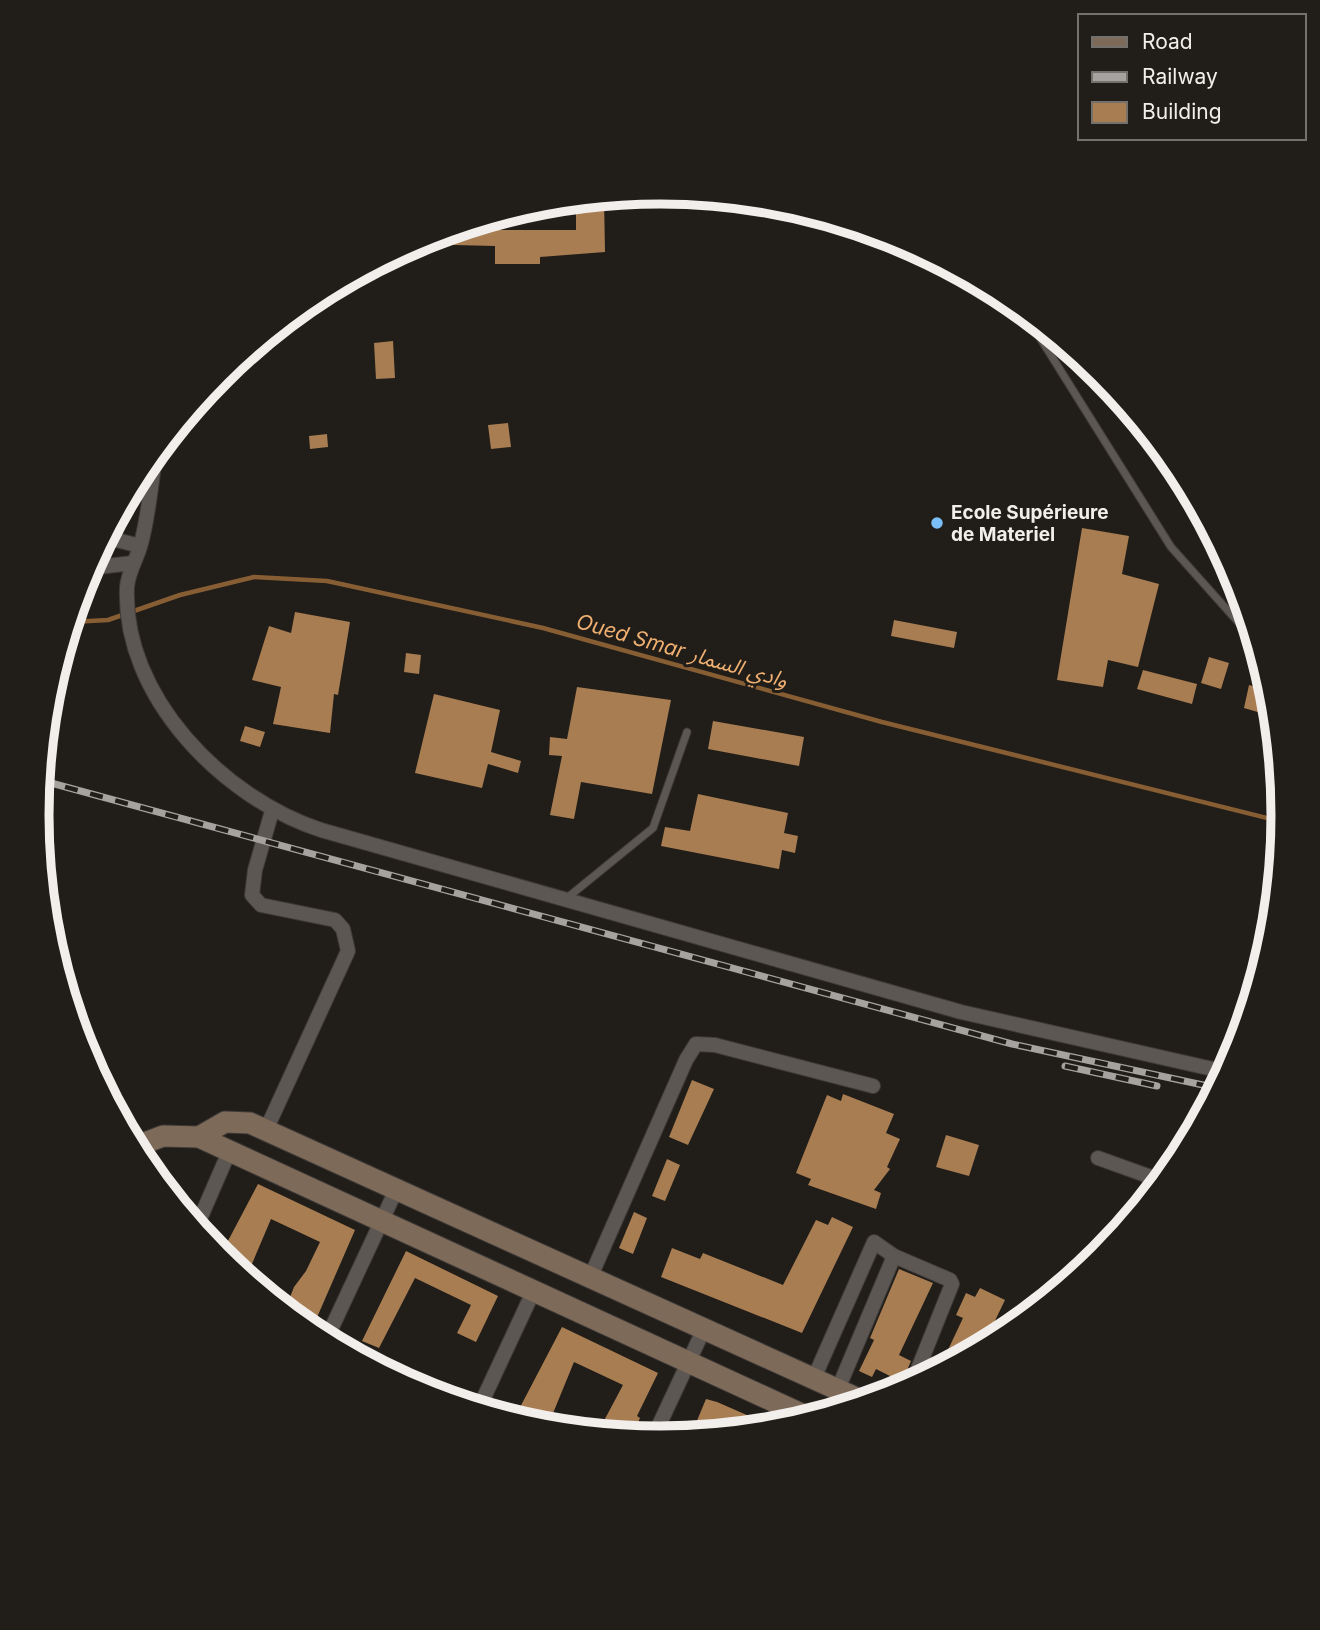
<svg xmlns="http://www.w3.org/2000/svg" width="1320" height="1630" font-family="Inter,'Noto Sans Arabic',sans-serif">
	<style>
		.lines { fill: none; stroke-linecap: round; stroke-linejoin: round }
		.stream { stroke: #875e34; stroke-width: 4.5 }
		.building { fill: #a87d52 }
		.lane-casing { stroke: #3e3a38; stroke-width: 9 }
		.street-casing { stroke: #3e3a38; stroke-width: 16 }
		.secondary-casing { stroke: #3e3a38; stroke-width: 23 }
		.lane { stroke: #5c5753; stroke-width: 7 }
		.street { stroke: #5c5753; stroke-width: 14 }
		.secondary { stroke: #7e6a58; stroke-width: 21 }
		.rail-casing { stroke: #a5a29f; stroke-width: 7 }
		.rail { stroke: #211d19; stroke-width: 4.5; stroke-dasharray: 13; stroke-linecap: butt }
		.poi-dot { fill: #7abff8; stroke: #211d19; stroke-width: 2.5 }
		.labels { text-anchor: middle; stroke-width: 6; stroke-linejoin: round; paint-order: stroke }
		.poi-label { font-size: 19px; font-weight: bold; fill: #f1eeec; stroke: #211d19; text-anchor: start }
		.water-label { font-size: 21px; font-style: italic; fill: #efb071; stroke: #211d19 }
		.rim { fill: none; stroke: #f1eeec; stroke-width: 9 }
	</style>
	<rect width="100%" height="100%" fill="#211d19"/>
	<g class="lines">
		<polyline class="stream" points="71,622 108,620 180,595 254,577 327,581 543,628 882,722 1283,822"/>
	</g>
	<g class="building">
		<polygon points="604,197 605,252 540,257 540,264 495,264 495,246 413,244 486,220 486,230 576,230 576,200"/>
		<polygon points="393,341 395,378 376,379 374,343"/>
		<polygon points="508,423 511,447 491,449 488,425"/>
		<polygon points="327,434 328,447 310,449 309,436"/>
		<polygon points="1082,528 1129,536 1122,574 1159,584 1138,667 1108,660 1103,687 1057,680"/>
		<polygon points="295,612 350,622 338,695 334,694 330,733 273,724 281,687 252,680 269,626 291,633"/>
		<polygon points="894,620 957,632 954,648 891,636"/>
		<polygon points="406,653 421,655 419,674 404,672"/>
		<polygon points="1209,657 1229,663 1221,689 1201,683"/>
		<polygon points="1143,670 1197,684 1192,704 1137,689"/>
		<polygon points="1249,685 1267,690 1261,713 1244,708"/>
		<polygon points="577,687 671,700 652,794 581,782 574,819 550,815 562,756 549,755 550,737 567,739"/>
		<polygon points="434,694 500,710 491,752 521,761 518,773 488,764 482,788 415,773"/>
		<polygon points="713,721 804,737 799,766 708,749"/>
		<polygon points="245,726 265,732 260,747 240,741"/>
		<polygon points="698,794 788,813 784,833 798,836 795,853 782,850 779,869 661,846 665,827 690,831"/>
		<polygon points="692,1080 714,1089 688,1145 669,1137"/>
		<polygon points="843,1094 894,1114 886,1133 900,1139 887,1167 890,1169 874,1190 881,1193 876,1209 808,1185 811,1179 796,1173 827,1095 841,1101"/>
		<polygon points="946,1135 979,1145 969,1176 936,1167"/>
		<polygon points="667,1159 680,1165 665,1201 652,1196"/>
		<polygon points="258,1184 355,1230 315,1322 312,1320 309,1326 285,1310 294,1287 306,1271 320,1242 271,1219 246,1278 220,1256"/>
		<polygon points="634,1212 647,1218 633,1254 619,1248"/>
		<polygon points="832,1217 853,1227 802,1333 661,1277 672,1248 700,1259 703,1253 783,1285 816,1220 828,1225"/>
		<polygon points="406,1251 498,1296 476,1342 457,1333 471,1305 415,1278 379,1348 362,1341"/>
		<polygon points="899,1269 933,1283 899,1355 911,1361 902,1382 876,1369 872,1377 859,1371 874,1340 870,1338"/>
		<polygon points="980,1288 1005,1300 990,1331 1001,1336 939,1369 963,1318 956,1315 966,1293 975,1297"/>
		<polygon points="562,1327 658,1373 637,1416 640,1418 632,1436 598,1432 623,1385 574,1362 549,1423 544,1427 520,1421 521,1417 516,1415"/>
		<polygon points="706,1399 717,1402 774,1427 737,1431 718,1422 715,1429 710,1426 707,1434 691,1435"/>
	</g>
	<g class="lines">
		<g class="lane-casing">
			<g id="lane">
				<polyline points="1022,309 1171,547 1256,642"/>
				<polyline points="567,898 653,828 687,732"/>
				<polyline points="386,1372 440,1396"/>
			</g>
		</g>
		<g class="street-casing">
			<g id="street">
				<path d="M 156,452 C 151,482 149,517 140,547 C 136,560 128,573 127,587 C 122,696 223,798 321,830 L 961,1012 L 1226,1072"/>
				<polyline points="105,537 140,546"/>
				<polyline points="89,568 133,563"/>
				<polyline points="266,1130 348,951 343,929 335,920 261,905 252,895 255,870 272,811"/>
				<polyline points="1098,1158 1162,1181"/>
				<polyline points="196,1228 229,1152"/>
				<polyline points="894,1256 950,1280 952,1284 912,1384"/>
				<polyline points="590,1278 686,1060 696,1044 715,1045 873,1086"/>
				<polyline points="1009,1331 1015,1317"/>
				<polyline points="326,1340 397,1188"/>
				<polyline points="814,1378 874,1242 894,1256 838,1389"/>
				<polyline points="479,1408 534,1290"/>
				<polyline points="653,1438 703,1331"/>
			</g>
		</g>
		<g class="secondary-casing">
			<g id="secondary">
				<polyline points="199,1137 225,1122 250,1123 863,1401"/>
				<polyline points="134,1147 163,1136 199,1137 810,1418"/>
			</g>
		</g>
		<use href="#lane" class="lane"/>
		<use href="#street" class="street"/>
		<use href="#secondary" class="secondary"/>
		<g class="rail-casing">
			<g id="rail">
				<polyline points="40,780 1012,1044 1217,1088"/>
				<polyline points="1065,1066 1157,1086"/>
			</g>
		</g>
		<use href="#rail" class="rail"/>
	</g>
	<circle class="poi-dot" cx="937" cy="523" r="7"/>
	<g class="labels">
		<g class="poi-label">
			<text x="951" y="519">Ecole Supérieure<tspan x="951" dy="22">de Materiel</tspan></text>
		</g>
		<g class="water-label">
			<text transform="translate(682 651) rotate(16)" y="7">Oued Smar وادي السمار</text>
		</g>
	</g>
	<path d="M0 0H1320V1630H0ZM49 815a611 611 0 1 1 1222 0a611 611 0 1 1-1222 0Z" fill="#211d19" fill-rule="evenodd"/>
	<path class="rim" d="M49 815a611 611 0 1 1 1222 0a611 611 0 1 1-1222 0Z"/>
	<rect x="1078" y="14" width="228" height="126" fill="#211d19" stroke="#74716d" stroke-width="2"/>
	<rect x="1092" y="37" width="35" height="10" fill="#7e6a58" stroke="#74716d" stroke-width="2"/>
	<text x="1142" y="49" font-size="21" fill="#f1eeec">Road</text>
	<rect x="1092" y="72" width="35" height="10" fill="#a5a29f" stroke="#74716d" stroke-width="2"/>
	<text x="1142" y="84" font-size="21" fill="#f1eeec">Railway</text>
	<rect x="1092" y="102" width="35" height="21" fill="#a87d52" stroke="#74716d" stroke-width="2"/>
	<text x="1142" y="119" font-size="21" fill="#f1eeec">Building</text>
</svg>
